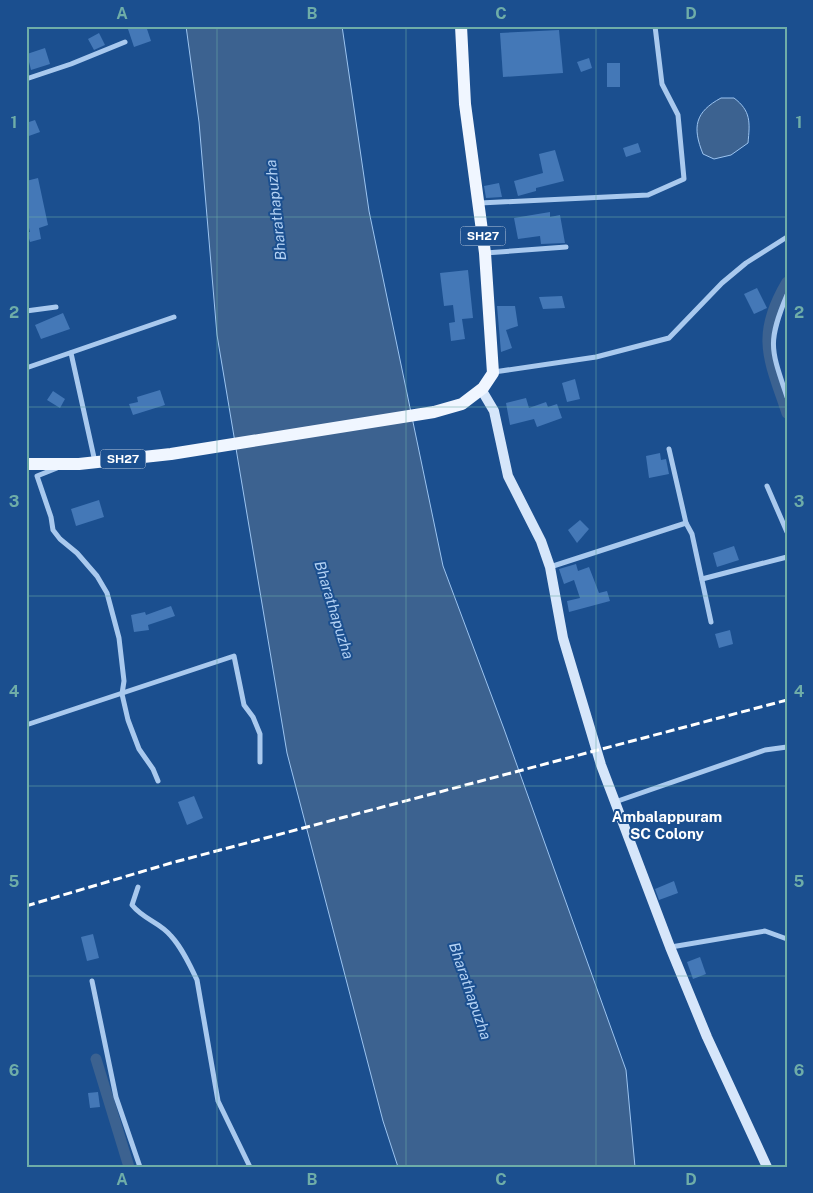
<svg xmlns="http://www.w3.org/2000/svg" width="813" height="1193" font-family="'Public Sans',sans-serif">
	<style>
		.water { fill: #3c6290; stroke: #9cc4f0 }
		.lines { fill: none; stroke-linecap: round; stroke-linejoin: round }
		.canal { stroke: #3c6290; stroke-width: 11 }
		.building { fill: #4478b7 }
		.street { stroke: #a9c9ee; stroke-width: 5 }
		.secondary { stroke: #d6e6fa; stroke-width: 10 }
		.primary { stroke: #f0f6ff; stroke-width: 12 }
		.rail { stroke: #fff; stroke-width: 3; stroke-dasharray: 9 4; stroke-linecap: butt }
		.grid { fill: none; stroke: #6fada8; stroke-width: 1; stroke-opacity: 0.55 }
		.labels { text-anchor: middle; stroke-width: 4; stroke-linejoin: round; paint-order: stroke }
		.shield { fill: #1b4f8f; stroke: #bbcadd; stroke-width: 1 }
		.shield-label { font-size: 12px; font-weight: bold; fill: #fff }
		.water-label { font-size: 15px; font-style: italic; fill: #b5d3f5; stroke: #1b4f8f }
		.neighbourhood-label { font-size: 15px; font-weight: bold; fill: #fff; stroke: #1b4f8f }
		.neatline { fill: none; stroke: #6fada8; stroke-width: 2 }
		.grid-label { font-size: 16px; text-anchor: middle; font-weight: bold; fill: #6fada8 }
	</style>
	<rect width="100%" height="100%" fill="#1b4f8f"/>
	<g class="water">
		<polygon points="186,26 342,26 369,211 443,566 504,729 626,1070 635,1167 398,1167 383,1121 287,753 217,335 199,122"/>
		<path d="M 721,98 L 734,98 C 751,111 750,122 748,143 L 731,155 L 714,159 L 703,154 C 692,127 695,112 721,98 Z"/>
	</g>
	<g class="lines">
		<g class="canal">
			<path d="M 787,282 C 755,336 769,359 787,413"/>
			<polyline points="96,1059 129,1167"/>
		</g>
	</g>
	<g class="building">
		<polygon points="127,26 146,26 151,41 134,47"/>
		<polygon points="559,30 563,73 503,77 500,33"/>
		<polygon points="99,33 105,45 94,50 88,39"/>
		<polygon points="45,48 50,64 31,70 27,54"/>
		<polygon points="589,58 592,68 581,72 577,62"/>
		<rect x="607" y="63" width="13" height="24"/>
		<polygon points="35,120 40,132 26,137 26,123"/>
		<polygon points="638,143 641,152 626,157 623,148"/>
		<polygon points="555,150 564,181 536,188 536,191 518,196 514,181 543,173 539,154"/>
		<polygon points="38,178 48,225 39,228 41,239 30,242 27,232 30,232 26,216 28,216 26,181"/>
		<polygon points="499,183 502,197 486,198 484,186"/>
		<polygon points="550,212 550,217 560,215 565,243 541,244 540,236 518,239 514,218"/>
		<polygon points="468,270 473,318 462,319 465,339 451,341 449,323 455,322 453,305 444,306 440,273"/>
		<polygon points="757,288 767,308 754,314 744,294"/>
		<polygon points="562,296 565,308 543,309 539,297"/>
		<polygon points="497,306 515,306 518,326 506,330 512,348 501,352"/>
		<polygon points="63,313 70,329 41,339 35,325"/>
		<polygon points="575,379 580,399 567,402 562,383"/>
		<polygon points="160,390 165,405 133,415 129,404 138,402 137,397"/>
		<polygon points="53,391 65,399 60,408 47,400"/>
		<polygon points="526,398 529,408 546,402 548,407 557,404 562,418 537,427 534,419 510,425 506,403"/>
		<polygon points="660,453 661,460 666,459 669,474 649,478 646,456"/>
		<polygon points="99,500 104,517 76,526 71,509"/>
		<polygon points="580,520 589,529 577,543 568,530"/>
		<polygon points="734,546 739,560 717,567 713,553"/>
		<polygon points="576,564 578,571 589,567 599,593 607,591 610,601 569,612 567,601 580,598 574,580 564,584 559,569"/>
		<polygon points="171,606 175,616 148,625 149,630 134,632 131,615 145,612 146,615"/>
		<polygon points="730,630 733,644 719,648 715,634"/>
		<polygon points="194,796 203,818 187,825 178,802"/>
		<polygon points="674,881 678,893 659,900 655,889"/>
		<polygon points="93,934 99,958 87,961 81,937"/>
		<polygon points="700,957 706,974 693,979 687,962"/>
		<polygon points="98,1092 100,1107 90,1108 88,1093"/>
	</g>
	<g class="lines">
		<g class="street">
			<polyline points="26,79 71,64 125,42"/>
			<polyline points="480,203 648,195 684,179 678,115 662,84 655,26"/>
			<polyline points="485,253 566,247"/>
			<path d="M 787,295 C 767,343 771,349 787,397"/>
			<polyline points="26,311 56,307"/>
			<polyline points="71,353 95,462"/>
			<polyline points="26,368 174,317"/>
			<polyline points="494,372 596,357 669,338 722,283 746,263 787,237"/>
			<polyline points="57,468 37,476 51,517 53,530 60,539 77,553 97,576 107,593 119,638 124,681 122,694 128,720 139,749 153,769 158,781"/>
			<polyline points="767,486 787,532"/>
			<polyline points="686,523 692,534 711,622"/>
			<polyline points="550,567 686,523 669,449"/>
			<polyline points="702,579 787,557"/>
			<polyline points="26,725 234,656 244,705 253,717 260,734 260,762"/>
			<polyline points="615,802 765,750 787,747"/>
			<path d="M 138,887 L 132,905 C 144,920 160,922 171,936 C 182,948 190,965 197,980 L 218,1101 L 250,1167"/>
			<polyline points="671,947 765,931 787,939"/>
			<polyline points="92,981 116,1097 140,1167"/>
		</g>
		<polyline class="secondary" points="481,389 494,411 508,476 541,541 550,567 563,638 601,765 670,947 707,1037 767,1167"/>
		<polyline class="primary" points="26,464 79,464 171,454 434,412 462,404 483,388 493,373 485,253 465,104 461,26"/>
		<polyline class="rail" points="26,906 171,863 787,700"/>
	</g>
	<path class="grid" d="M 217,26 L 217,1167M 406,26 L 406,1167M 596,26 L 596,1167M 26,217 L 787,217M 26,407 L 787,407M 26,596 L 787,596M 26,786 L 787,786M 26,976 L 787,976"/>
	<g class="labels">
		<g class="shield">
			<rect x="460.5" y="226.5" width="45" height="19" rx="4"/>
			<rect x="100.5" y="449.5" width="45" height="19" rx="4"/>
		</g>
		<g class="shield-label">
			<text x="483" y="240">SH27</text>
			<text x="123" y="463">SH27</text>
		</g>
		<g class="water-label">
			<text transform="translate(276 210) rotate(-96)" y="5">Bharathapuzha</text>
			<text transform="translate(334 610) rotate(73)" y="5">Bharathapuzha</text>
			<text transform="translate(470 991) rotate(71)" y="5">Bharathapuzha</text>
		</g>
		<g class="neighbourhood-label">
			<text x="667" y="822">Ambalappuram<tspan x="667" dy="17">SC Colony</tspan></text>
		</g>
	</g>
	<rect width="813" height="1193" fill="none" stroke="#1b4f8f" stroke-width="55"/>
	<rect x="28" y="28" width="758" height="1138" class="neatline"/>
	<g class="grid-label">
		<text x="122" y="19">A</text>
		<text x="312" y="19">B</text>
		<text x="501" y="19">C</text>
		<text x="691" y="19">D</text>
		<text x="14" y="128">1</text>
		<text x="799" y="128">1</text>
		<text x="14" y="318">2</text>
		<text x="799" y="318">2</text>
		<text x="14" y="507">3</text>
		<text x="799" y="507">3</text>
		<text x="14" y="697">4</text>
		<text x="799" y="697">4</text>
		<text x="14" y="887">5</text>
		<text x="799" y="887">5</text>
		<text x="14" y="1076">6</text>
		<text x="799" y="1076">6</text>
		<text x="122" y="1185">A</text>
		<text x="312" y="1185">B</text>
		<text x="501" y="1185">C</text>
		<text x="691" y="1185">D</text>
	</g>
</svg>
